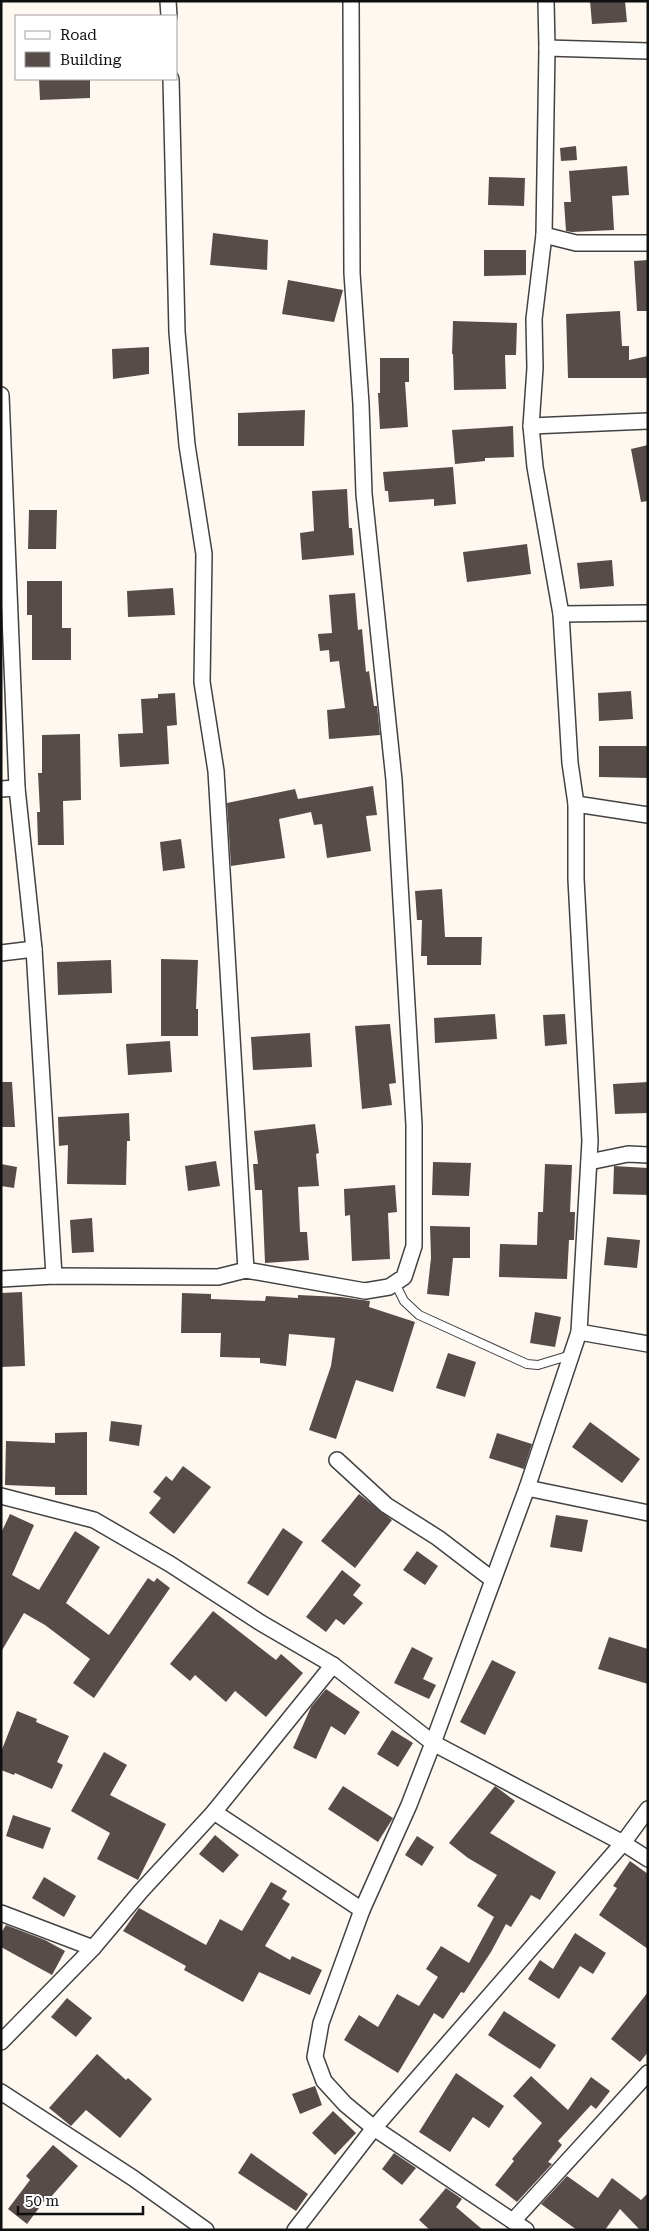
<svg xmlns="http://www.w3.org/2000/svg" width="649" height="2231" font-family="'Roboto Serif',serif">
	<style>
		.building { fill: #584c4a }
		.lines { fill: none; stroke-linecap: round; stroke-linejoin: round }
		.service-casing { stroke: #424242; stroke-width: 10 }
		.minor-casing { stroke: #424242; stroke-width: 18 }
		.service { stroke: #fff; stroke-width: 8 }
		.minor { stroke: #fff; stroke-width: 15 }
	</style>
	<rect width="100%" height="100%" fill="#fff8f0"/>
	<g class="building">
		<polygon points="590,1 625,1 627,22 592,24"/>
		<polygon points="39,79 90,79 90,98 40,100"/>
		<polygon points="576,146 577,160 561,161 560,148"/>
		<polygon points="627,166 629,195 612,196 614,230 572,232 566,231 564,202 571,202 569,171"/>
		<polygon points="489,177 525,178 524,206 488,205"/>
		<polygon points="213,233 268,240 267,270 210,265"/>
		<polygon points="484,250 526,250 526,275 484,276"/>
		<polygon points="648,260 648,311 637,311 634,261"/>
		<polygon points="288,280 343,290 334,322 282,314"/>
		<polygon points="620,311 622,346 629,346 629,360 648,356 648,378 568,378 566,314"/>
		<polygon points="453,321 517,323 516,355 505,355 506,389 454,390 453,354 452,354"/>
		<polygon points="149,347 149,374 113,379 112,349"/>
		<polygon points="380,358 409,358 409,382 405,382 408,427 380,429 378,393 380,393"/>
		<polygon points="305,410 304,446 238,446 238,413"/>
		<polygon points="513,426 514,457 485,458 485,461 455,464 452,430"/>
		<polygon points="648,445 648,501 641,502 631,449"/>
		<polygon points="453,467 456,504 434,506 434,499 389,502 388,491 385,491 383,472"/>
		<polygon points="347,489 349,528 352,528 354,555 302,560 300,533 314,531 312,491"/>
		<polygon points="29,510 57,510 56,549 28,549"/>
		<polygon points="527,544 531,574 467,582 463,552"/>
		<polygon points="612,560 614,586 580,589 577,563"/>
		<polygon points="27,581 62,581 62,628 71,628 71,660 32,660 32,615 27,615"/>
		<polygon points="173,588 175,615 128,617 127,591"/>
		<polygon points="355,593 358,630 362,629 366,672 369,671 374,706 377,706 380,735 329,739 327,710 345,708 339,661 330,662 329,650 320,651 318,634 332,633 329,595"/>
		<polygon points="631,691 633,719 599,721 598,693"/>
		<polygon points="175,693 177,725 167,726 169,764 120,767 118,734 143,733 141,699 158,698 158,694"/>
		<polygon points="80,734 81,800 63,801 64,845 38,845 37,812 40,812 38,773 42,773 42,735"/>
		<polygon points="599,746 648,746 648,778 599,777"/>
		<polygon points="373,786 377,815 366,816 371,851 327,858 322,824 314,825 311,812 279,819 285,858 231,866 227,803 295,789 298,799"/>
		<polygon points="181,839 185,868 163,871 160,842"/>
		<polygon points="442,889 445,937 482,937 481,965 427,965 427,956 421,956 422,920 417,920 415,891"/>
		<polygon points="161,959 198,960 196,1009 198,1009 198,1036 161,1036"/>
		<polygon points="111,960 112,993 58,995 57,962"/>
		<polygon points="495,1014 497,1039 435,1043 434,1018"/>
		<polygon points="565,1014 567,1044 545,1046 543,1015"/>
		<polygon points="390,1024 396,1083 389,1084 392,1105 362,1109 355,1026"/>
		<polygon points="310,1033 312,1067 253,1070 251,1037"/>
		<polygon points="170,1041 172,1072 128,1075 126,1044"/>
		<polygon points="1,1082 12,1082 15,1127 1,1127"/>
		<polygon points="648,1082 648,1113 615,1114 613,1084"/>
		<polygon points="129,1113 130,1141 127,1141 126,1185 67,1184 68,1145 59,1146 58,1117"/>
		<polygon points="315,1124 319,1153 316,1154 319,1186 298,1187 300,1232 307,1232 309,1260 265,1263 262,1190 255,1190 253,1164 258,1164 254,1131"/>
		<polygon points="216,1161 220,1186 188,1191 185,1166"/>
		<polygon points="433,1162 471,1163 469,1196 432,1195"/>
		<polygon points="1,1164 17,1167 14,1188 1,1186"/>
		<polygon points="545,1164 572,1165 570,1212 575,1212 574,1240 569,1240 567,1279 499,1277 500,1244 537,1245 538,1212 543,1212"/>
		<polygon points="614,1166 648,1168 648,1195 613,1194"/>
		<polygon points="395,1185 397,1212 388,1213 390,1259 352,1261 350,1215 345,1216 344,1189"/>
		<polygon points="92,1218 94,1252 72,1253 70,1220"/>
		<polygon points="430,1226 470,1227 470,1258 453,1258 449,1296 427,1294 431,1258"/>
		<polygon points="607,1237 640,1240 637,1268 604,1265"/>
		<polygon points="22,1292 25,1366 1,1367 1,1293"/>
		<polygon points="182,1293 211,1294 211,1299 265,1301 266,1296 298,1298 298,1295 341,1297 370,1301 369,1307 415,1322 393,1392 356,1380 336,1439 309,1430 331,1366 335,1338 289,1334 286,1366 260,1363 260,1358 220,1357 221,1333 181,1333"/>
		<polygon points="535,1312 561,1317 555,1347 530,1343"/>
		<polygon points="448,1353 476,1362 465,1397 436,1388"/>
		<polygon points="111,1421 142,1425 139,1446 109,1441"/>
		<polygon points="590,1422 640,1459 622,1483 572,1447"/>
		<polygon points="87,1432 87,1495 55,1495 55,1487 5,1485 6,1441 55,1443 55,1433"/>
		<polygon points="497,1433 532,1444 524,1469 489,1458"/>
		<polygon points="183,1466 211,1487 174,1534 149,1513 161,1498 153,1492 166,1476 172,1481"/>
		<polygon points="359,1494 392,1520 355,1568 321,1541"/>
		<polygon points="10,1514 34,1525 12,1575 39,1590 75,1531 100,1547 66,1603 109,1635 148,1578 154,1582 157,1578 170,1588 94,1698 73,1683 90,1659 45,1625 24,1613 1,1652 1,1533"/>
		<polygon points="556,1515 588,1520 582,1552 550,1547"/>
		<polygon points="283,1528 303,1542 268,1596 247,1583"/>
		<polygon points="417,1551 438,1566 425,1585 403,1570"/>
		<polygon points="342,1570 361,1585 353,1595 363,1603 344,1625 336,1619 326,1632 306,1617"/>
		<polygon points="213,1611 276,1660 281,1654 303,1673 266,1717 235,1691 226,1702 195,1675 190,1681 170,1664"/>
		<polygon points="609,1637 648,1649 648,1684 598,1669"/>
		<polygon points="412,1647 433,1658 423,1679 436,1685 429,1699 394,1683"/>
		<polygon points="492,1660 516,1672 485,1735 460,1722"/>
		<polygon points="326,1689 360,1712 345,1735 331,1726 316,1759 293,1748 311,1707"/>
		<polygon points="17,1711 37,1719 36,1722 69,1736 57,1762 63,1765 52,1789 15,1773 14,1775 1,1770 1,1752"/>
		<polygon points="392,1730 413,1743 398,1767 377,1754"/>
		<polygon points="104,1752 127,1765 110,1795 166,1824 138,1880 97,1859 110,1833 71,1811"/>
		<polygon points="343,1786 393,1818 378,1842 328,1809"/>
		<polygon points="495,1786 515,1801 490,1833 556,1872 540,1900 531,1895 511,1927 506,1924 491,1952 464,1993 461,1992 443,2019 434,2013 398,2073 344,2040 359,2015 378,2027 397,1994 419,2006 438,1977 426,1969 441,1946 469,1963 494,1917 477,1906 497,1875 468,1858 449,1843"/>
		<polygon points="13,1815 51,1828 43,1849 6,1836"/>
		<polygon points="215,1835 239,1855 223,1873 199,1854"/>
		<polygon points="417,1836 434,1847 422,1866 405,1855"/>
		<polygon points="630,1861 648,1874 648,1949 599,1915 617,1888 613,1886"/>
		<polygon points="44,1877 76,1896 64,1917 32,1898"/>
		<polygon points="271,1882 287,1891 282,1899 290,1904 265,1946 290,1960 292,1956 322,1970 310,1995 259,1972 243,2002 184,1970 186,1966 123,1931 139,1908 206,1945 220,1919 242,1931"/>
		<polygon points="6,1925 45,1940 65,1951 52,1975 1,1947 1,1933"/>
		<polygon points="575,1933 606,1953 593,1974 580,1966 559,1999 528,1979 540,1960 553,1969"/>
		<polygon points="648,1992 648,2052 640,2062 611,2039"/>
		<polygon points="67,1998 92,2018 76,2037 51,2017"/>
		<polygon points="504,2011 556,2045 540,2069 488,2035"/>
		<polygon points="97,2054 126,2080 128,2078 152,2099 120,2138 86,2110 71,2126 49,2108"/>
		<polygon points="456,2073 504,2106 489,2128 473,2117 450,2152 419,2132"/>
		<polygon points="531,2076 568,2110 591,2077 610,2091 596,2109 591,2105 558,2141 562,2145 548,2162 552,2164 517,2202 495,2185 514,2161 512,2159 542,2123 513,2096"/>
		<polygon points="315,2086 322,2105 300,2114 292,2094"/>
		<polygon points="333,2111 356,2133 335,2155 312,2133"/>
		<polygon points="53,2145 78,2166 50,2198 48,2196 27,2224 8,2209 30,2180 26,2176"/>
		<polygon points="251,2153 308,2194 296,2211 238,2173"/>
		<polygon points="394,2153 416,2168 402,2185 382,2169"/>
		<polygon points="567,2176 598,2198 612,2178 641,2200 648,2193 648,2230 640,2230 620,2209 605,2230 577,2230 541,2204"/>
		<polygon points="446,2188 462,2199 456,2207 483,2230 430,2230 419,2220"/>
	</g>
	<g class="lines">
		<g class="service-casing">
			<polyline id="service" points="395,1283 404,1301 419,1315 527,1364 538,1365 571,1355"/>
		</g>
		<g class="minor-casing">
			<g id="minor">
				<polyline points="168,1 169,16"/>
				<polyline points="547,48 648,51"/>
				<polyline points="171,79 177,332 187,445 204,554 202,682 216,771 246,1270"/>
				<polyline points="544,235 576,243 648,243"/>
				<polyline points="1,395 17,788 34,949 54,1276"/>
				<polyline points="531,426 648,421"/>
				<polyline points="561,614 648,613"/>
				<polyline points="1,789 17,788"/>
				<polyline points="576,804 648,815"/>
				<polyline points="1,953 34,949"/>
				<polyline points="589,1162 628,1154 648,1155"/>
				<polyline points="1,1279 54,1276 218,1277 246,1270 365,1291 389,1287 404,1277 414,1246 414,1125 394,780 364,494 361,404 352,273 351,1"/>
				<polyline points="579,1332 648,1344"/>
				<polyline points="337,1460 386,1505 438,1538 493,1580"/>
				<polyline points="527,1488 648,1513"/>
				<polyline points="1,1496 94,1520 170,1564 261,1623 333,1665 433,1743 623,1843 648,1859"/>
				<polyline points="214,1812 362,1910"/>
				<polyline points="1,1913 93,1948"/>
				<polyline points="1,2042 93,1948 141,1891 214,1812 333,1665"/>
				<polyline points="1,2092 133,2178 206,2230"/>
				<polyline points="513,2221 648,2073"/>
				<polyline points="295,2230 374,2128 623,1843 648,1809"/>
				<polyline points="526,2230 374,2128 345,2104 324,2081 315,2057 321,2023 362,1910 409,1805 433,1743 527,1488 579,1332 590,1141 576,879 576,804 570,763 561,614 535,467 531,426 535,368 534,319 544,235 547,48 546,1"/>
			</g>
		</g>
		<use href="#service" class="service"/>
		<use href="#minor" class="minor"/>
	</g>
	<rect width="649" height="2231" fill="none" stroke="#0f0f0f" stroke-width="5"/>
	<rect x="15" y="15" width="162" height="65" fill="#ffffff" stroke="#9f9f9f"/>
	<rect x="25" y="31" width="25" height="8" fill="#ffffff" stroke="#9f9f9f"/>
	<text x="60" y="40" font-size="15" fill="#0f0f0f">Road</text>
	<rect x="25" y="52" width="25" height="15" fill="#584c4a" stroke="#9f9f9f"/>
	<text x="60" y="65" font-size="15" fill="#0f0f0f">Building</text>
	<path d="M18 2206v8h125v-8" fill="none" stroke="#0f0f0f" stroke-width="2.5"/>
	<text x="25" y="2206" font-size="15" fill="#0f0f0f" stroke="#ffffff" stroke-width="4" paint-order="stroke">50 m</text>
</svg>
